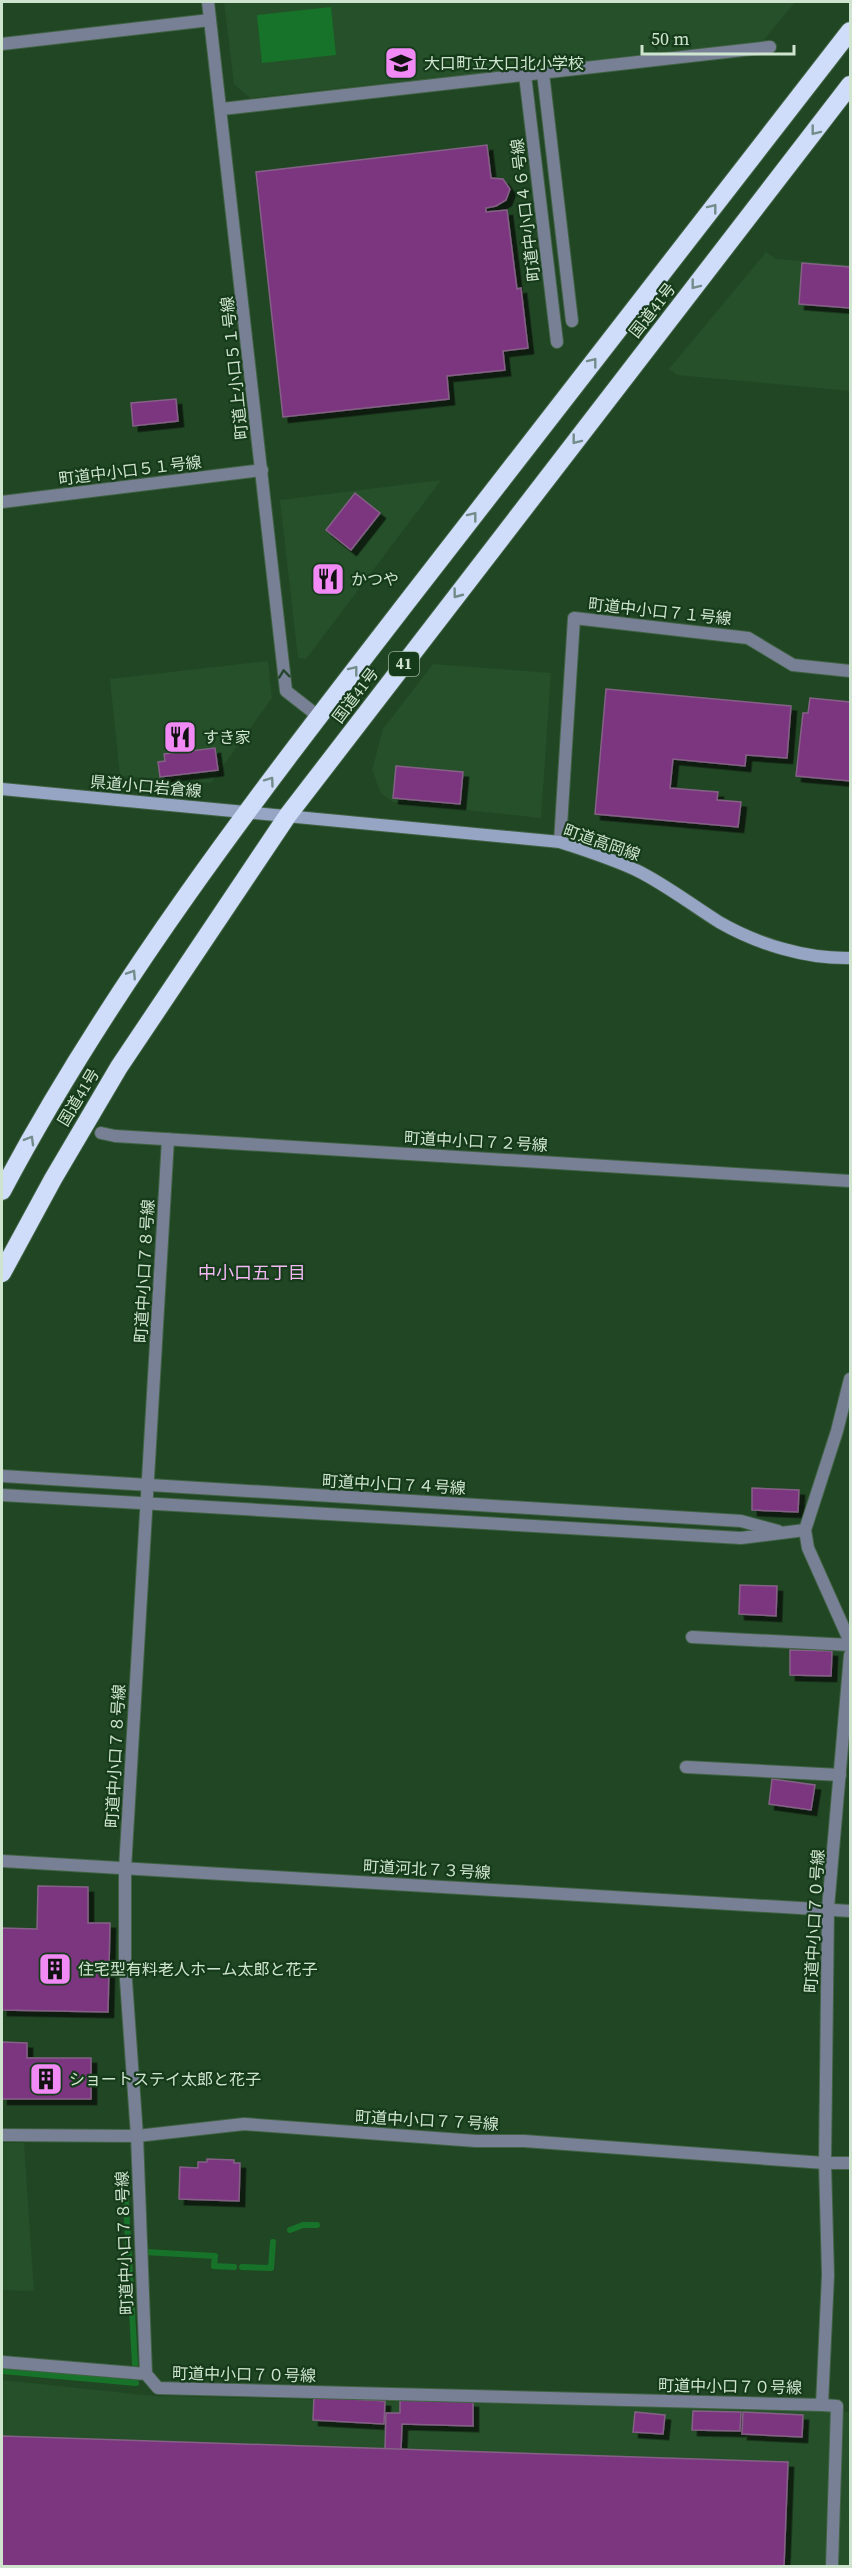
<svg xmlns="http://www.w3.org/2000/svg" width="852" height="2568" font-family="'Source Serif 4','Noto Sans JP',serif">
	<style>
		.built { fill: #255029 }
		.water { fill: #177329 }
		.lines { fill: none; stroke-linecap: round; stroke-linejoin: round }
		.stream { stroke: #177329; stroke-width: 6 }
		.building { fill: #7b357f; stroke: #856186; stroke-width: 1.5; filter: url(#shadow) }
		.street-casing { stroke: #406243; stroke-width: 14 }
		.secondary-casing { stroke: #406243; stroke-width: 14 }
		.highway-casing { stroke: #406243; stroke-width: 20 }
		.street { stroke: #778094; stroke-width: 12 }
		.secondary { stroke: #97a5c5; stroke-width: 12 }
		.highway { stroke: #cfddfa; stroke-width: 18 }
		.oneway { stroke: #728c8a }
		.oneway2 { stroke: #25452c }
		.labels { text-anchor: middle; stroke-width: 4.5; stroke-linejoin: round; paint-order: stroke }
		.shield { fill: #163b1a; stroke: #98b199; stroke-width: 1.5 }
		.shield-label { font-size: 15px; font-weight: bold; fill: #cfe4cf }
		.poi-label { font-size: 16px; fill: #cfe4cf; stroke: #163b1a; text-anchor: start }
		.street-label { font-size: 16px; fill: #cfe4cf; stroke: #163b1a }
		.neighbourhood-label { font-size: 18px; fill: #f2b9f3; stroke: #163b1a }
	</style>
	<defs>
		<filter id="shadow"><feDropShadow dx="5.5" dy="5.5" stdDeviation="0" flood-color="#0009"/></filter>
	</defs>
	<rect width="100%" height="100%" fill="#214624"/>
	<g class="built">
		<polygon points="224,2 795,2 763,41 250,98 234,84"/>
		<polygon points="766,252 776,259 850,265 850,391 677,375 669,369"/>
		<polygon points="441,480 306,659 298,658 280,500"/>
		<polygon points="268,661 272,698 211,783 120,776 110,679"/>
		<polygon points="433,664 551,673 541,818 393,802 381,793 372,770 383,729"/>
		<polygon points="2,2143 24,2143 34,2291 2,2290"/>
		<polygon points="2,2380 154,2396 850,2412 850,2566 2,2566"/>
	</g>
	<polygon class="water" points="331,7 336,55 262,63 257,15"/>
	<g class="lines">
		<g class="stream">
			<polyline points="125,2188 135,2364"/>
			<polyline points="290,2230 303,2225 317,2225"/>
			<polyline points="145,2252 215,2256 214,2266 234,2267"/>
			<polyline points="242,2267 271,2268 273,2242"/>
			<polyline points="2,2371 136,2383"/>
		</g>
	</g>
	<g class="building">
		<polygon points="487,145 491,178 503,179 510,189 506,200 496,206 486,208 486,212 507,210 517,289 521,288 528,348 503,351 505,370 447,376 449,399 283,417 256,172"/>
		<polygon points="802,263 850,267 850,308 799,304"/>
		<polygon points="176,399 178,421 133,426 131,403"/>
		<polygon points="355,493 380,513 351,550 326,530"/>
		<polygon points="606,689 791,706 787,758 746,755 745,766 673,759 670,788 718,792 717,800 741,802 738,827 595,814"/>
		<polygon points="810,698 850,702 850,781 796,776 803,713 808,713"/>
		<polygon points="215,748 218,770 160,777 158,762 165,761 164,754"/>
		<polygon points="396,766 463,772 460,804 393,798"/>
		<polygon points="752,1488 799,1490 798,1512 752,1510"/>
		<polygon points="740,1585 777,1586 776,1616 739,1614"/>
		<polygon points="790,1650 832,1651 831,1676 790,1675"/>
		<polygon points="772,1779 815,1785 811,1810 769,1804"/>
		<polygon points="38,1886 88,1887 88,1923 110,1923 108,2012 2,2010 2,1928 37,1929"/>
		<polygon points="2,2042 27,2043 27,2058 91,2058 91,2099 2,2099"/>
		<polygon points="207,2159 234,2160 234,2163 240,2163 239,2201 179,2199 180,2167 198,2168 198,2162 207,2162"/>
		<polygon points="314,2397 385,2401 384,2424 313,2420"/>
		<polygon points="400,2400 473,2402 473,2426 402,2424 401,2450 385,2449 386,2413 400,2413"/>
		<polygon points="693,2411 741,2412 740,2431 692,2430"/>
		<polygon points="635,2412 665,2415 663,2434 633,2432"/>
		<polygon points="743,2412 803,2415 802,2437 742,2434"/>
		<polygon points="2,2436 788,2462 784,2566 2,2566"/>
	</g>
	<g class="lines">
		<g class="street-casing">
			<g id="street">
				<polyline points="208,2 286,691 318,716"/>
				<polyline points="2,44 210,20"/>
				<polyline points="543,73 572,321"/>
				<polyline points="525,75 557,342"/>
				<polyline points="222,109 770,47"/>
				<polyline points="2,502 262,470"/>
				<polyline points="560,842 574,618 748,638 793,665 850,671"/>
				<polyline points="101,1133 115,1136 850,1181"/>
				<polyline points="850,1379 837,1431 805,1530 808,1548 850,1642"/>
				<polyline points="2,1476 741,1521 778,1531"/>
				<polyline points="2,1495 741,1538 805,1530"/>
				<polyline points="692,1637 850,1645"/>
				<polyline points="686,1767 840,1775"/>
				<polyline points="2,1861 850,1911"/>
				<polyline points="2,2135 137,2136 244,2124 476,2141 524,2141 825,2163 850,2163"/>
				<polyline points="2,2362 146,2374 158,2388 822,2405 828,2275 825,2163 828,1908 850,1655"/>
				<polyline points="146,2374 137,2136 125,1966 125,1869 168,1139"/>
				<polyline points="822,2405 837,2406 832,2566"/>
			</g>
		</g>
		<g class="secondary-casing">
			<path id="secondary" d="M 2,789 L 560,842 C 587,851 613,859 638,871 C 666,885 692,905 719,922 C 757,944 806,959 850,958"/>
		</g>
		<g class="highway-casing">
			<g id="highway">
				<path d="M 2,1191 C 114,980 261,791 407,602 C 554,411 702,221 850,31"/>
				<polyline points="2,1273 53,1179 119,1067 288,815 850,85"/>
			</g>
		</g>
		<use href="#street" class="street"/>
		<use href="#secondary" class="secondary"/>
		<use href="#highway" class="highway"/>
	</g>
	<defs><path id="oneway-chevron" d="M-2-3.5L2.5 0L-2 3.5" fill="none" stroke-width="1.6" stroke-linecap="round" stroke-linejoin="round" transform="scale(1.5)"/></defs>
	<g class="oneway">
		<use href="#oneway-chevron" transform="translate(815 131) rotate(128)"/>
		<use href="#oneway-chevron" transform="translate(713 208) rotate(-52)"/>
		<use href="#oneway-chevron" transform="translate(695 285) rotate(128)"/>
		<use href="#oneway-chevron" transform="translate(593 362) rotate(-52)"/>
		<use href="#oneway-chevron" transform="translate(576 440) rotate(128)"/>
		<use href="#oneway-chevron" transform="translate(473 516) rotate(-52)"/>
		<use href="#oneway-chevron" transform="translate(457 594) rotate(127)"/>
		<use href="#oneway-chevron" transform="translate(354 670) rotate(-52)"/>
		<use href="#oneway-chevron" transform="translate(270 781) rotate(-54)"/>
		<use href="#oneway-chevron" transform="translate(132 974) rotate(-57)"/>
		<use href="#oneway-chevron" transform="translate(30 1140) rotate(-60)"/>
	</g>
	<use class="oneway2" href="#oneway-chevron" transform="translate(284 674) rotate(-96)"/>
	<defs>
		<g id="school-square" transform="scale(1.725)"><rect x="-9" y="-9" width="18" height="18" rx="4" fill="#f18af5" stroke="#163b1a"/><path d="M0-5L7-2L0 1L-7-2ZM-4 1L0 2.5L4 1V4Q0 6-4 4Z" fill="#111"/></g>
		<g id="restaurant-square" transform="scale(1.725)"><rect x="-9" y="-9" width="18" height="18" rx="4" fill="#f18af5" stroke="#163b1a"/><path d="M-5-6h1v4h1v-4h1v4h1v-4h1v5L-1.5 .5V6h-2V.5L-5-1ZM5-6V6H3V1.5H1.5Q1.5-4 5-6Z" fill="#111"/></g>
		<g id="building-square" transform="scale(1.725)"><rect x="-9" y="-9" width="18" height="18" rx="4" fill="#f18af5" stroke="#163b1a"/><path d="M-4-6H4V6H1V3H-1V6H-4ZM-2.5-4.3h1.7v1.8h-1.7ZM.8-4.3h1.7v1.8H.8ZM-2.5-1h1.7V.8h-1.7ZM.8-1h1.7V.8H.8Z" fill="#111"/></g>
	</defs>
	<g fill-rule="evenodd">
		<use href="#school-square" x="401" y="63"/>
		<use href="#restaurant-square" x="328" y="579"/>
		<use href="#restaurant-square" x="180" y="737"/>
		<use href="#building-square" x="55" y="1969"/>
		<use href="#building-square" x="46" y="2079"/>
	</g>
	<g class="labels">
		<rect class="shield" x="389" y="652" width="30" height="24" rx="4.5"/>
		<g class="shield-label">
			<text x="404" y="669">41</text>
		</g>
		<g class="poi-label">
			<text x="424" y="69">大口町立大口北小学校</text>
			<text x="351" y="585">かつや</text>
			<text x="203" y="743">すき家</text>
			<text x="78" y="1975">住宅型有料老人ホーム太郎と花子</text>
			<text x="69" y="2085">ショートステイ太郎と花子</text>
		</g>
		<g class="street-label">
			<text transform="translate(525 210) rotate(-97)" y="6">町道中小口４６号線</text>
			<text transform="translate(652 310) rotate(-52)" y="6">国道41号</text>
			<text transform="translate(234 368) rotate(-96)" y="6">町道上小口５１号線</text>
			<text transform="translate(130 470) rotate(-7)" y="6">町道中小口５１号線</text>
			<text transform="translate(660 611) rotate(6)" y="6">町道中小口７１号線</text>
			<text transform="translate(355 695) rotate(-53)" y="6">国道41号</text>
			<text transform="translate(146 786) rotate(5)" y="6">県道小口岩倉線</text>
			<text transform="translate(602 842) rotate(19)" y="6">町道高岡線</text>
			<text transform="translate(78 1097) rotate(-59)" y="6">国道41号</text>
			<text transform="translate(476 1141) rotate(3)" y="6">町道中小口７２号線</text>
			<text transform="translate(144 1271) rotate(-87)" y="6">町道中小口７８号線</text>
			<text transform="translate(394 1484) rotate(3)" y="6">町道中小口７４号線</text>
			<text transform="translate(115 1756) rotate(-87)" y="6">町道中小口７８号線</text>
			<text transform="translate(427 1869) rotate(3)" y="6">町道河北７３号線</text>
			<text transform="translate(814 1921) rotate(-87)" y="6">町道中小口７０号線</text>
			<text transform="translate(427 2120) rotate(3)" y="6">町道中小口７７号線</text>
			<text transform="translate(124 2243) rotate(-92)" y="6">町道中小口７８号線</text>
			<text transform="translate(244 2374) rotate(1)" y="6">町道中小口７０号線</text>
			<text transform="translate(730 2386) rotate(1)" y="6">町道中小口７０号線</text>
		</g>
		<g class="neighbourhood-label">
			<text x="252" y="1279">中小口五丁目</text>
		</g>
	</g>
	<rect width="852" height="2568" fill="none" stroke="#cfe4cf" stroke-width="6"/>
	<path d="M642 45v9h152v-9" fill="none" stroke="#cfe4cf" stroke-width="3"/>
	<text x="651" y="45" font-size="18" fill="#cfe4cf" stroke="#163b1a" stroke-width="4.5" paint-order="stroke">50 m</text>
</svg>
